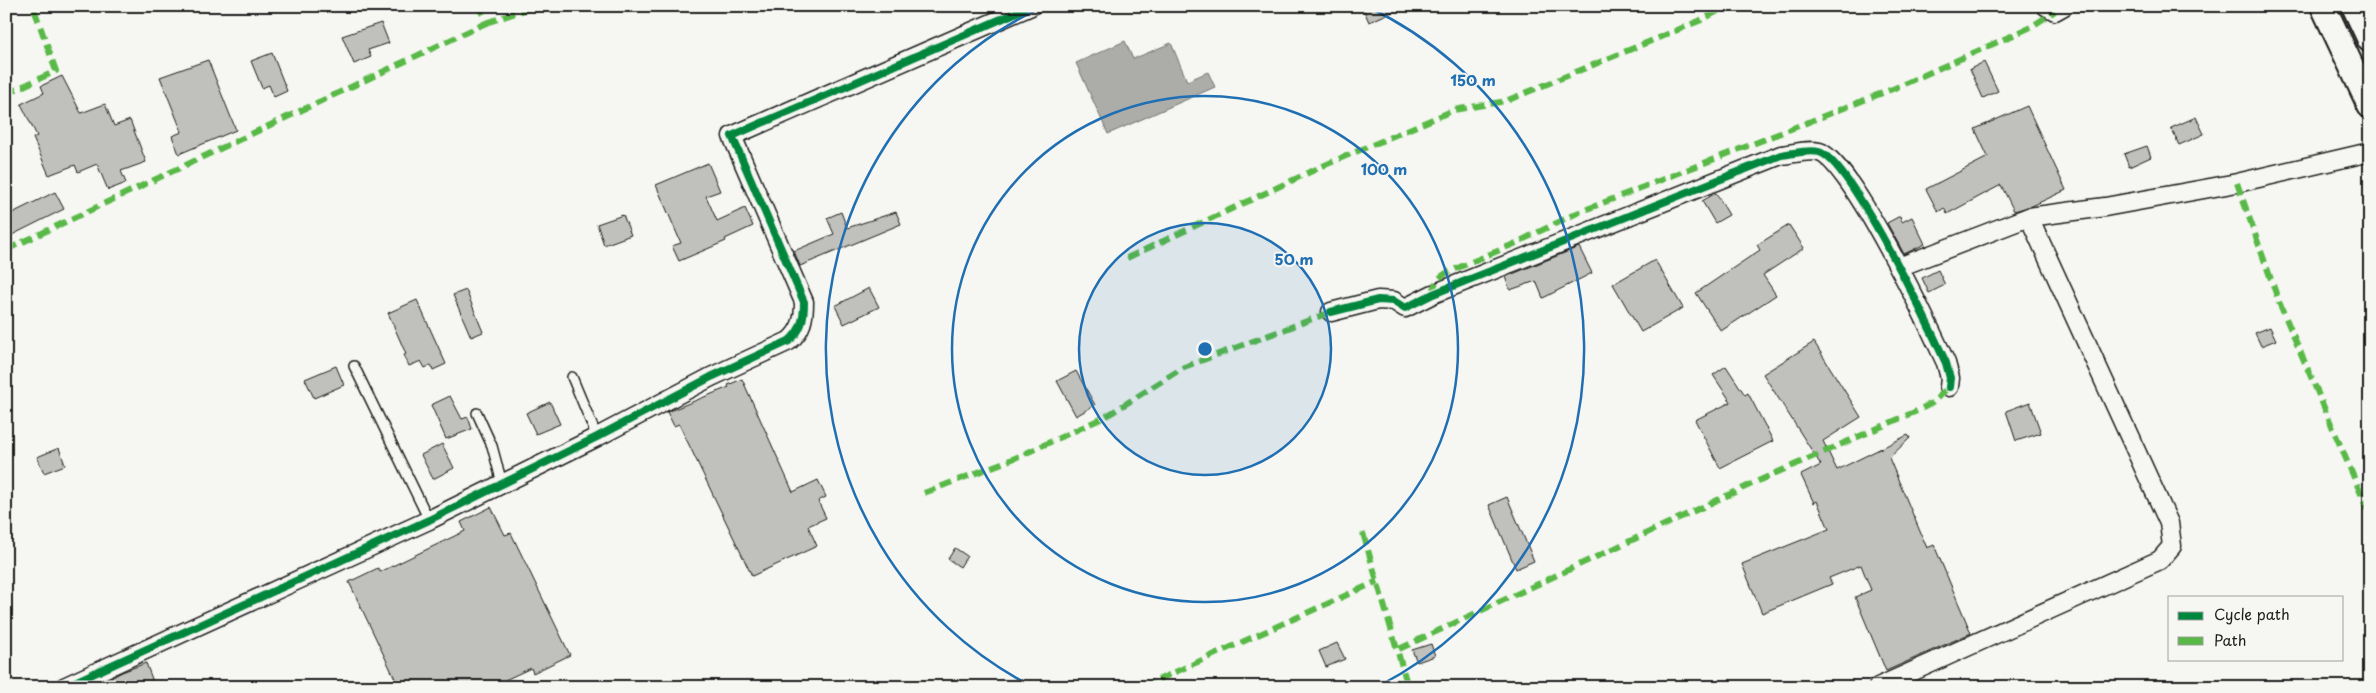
<svg xmlns="http://www.w3.org/2000/svg" width="2376" height="693" font-family="'Playpen Sans',sans-serif">
	<style>
		.water { fill: #acaca9; stroke: #727271 }
		.building { fill: #c0c0bd; stroke: #1c1c1c }
		.lines { fill: none; stroke-linecap: round; stroke-linejoin: round }
		.service-casing { stroke: #1c1c1c; stroke-width: 12 }
		.minor-casing { stroke: #1c1c1c; stroke-width: 21 }
		.secondary-casing { stroke: #1c1c1c; stroke-width: 28 }
		.service { stroke: #f6f6f2; stroke-width: 9 }
		.minor { stroke: #f6f6f2; stroke-width: 18 }
		.secondary { stroke: #f6f6f2; stroke-width: 24 }
		.quiet { stroke: #58b947; stroke-width: 6; stroke-dasharray: 12 6; stroke-linecap: butt }
		.cycleway-casing { stroke: #f6f6f2; stroke-width: 11 }
		.cycleway { stroke: #00873e; stroke-width: 8 }
		.ring { fill: none; stroke: #1f6fb2; stroke-width: 2.5 }
		.centre { fill: #1f6fb2; stroke: #f6f6f2; stroke-width: 2.5 }
		.ring-label { font-size: 15px; text-anchor: middle; font-weight: bold; fill: #1f6fb2; stroke: #f6f6f2; stroke-width: 4; stroke-linejoin: round; paint-order: stroke }
	</style>
	<rect width="100%" height="100%" fill="#f6f6f2"/>
	<filter id="ink" filterUnits="userSpaceOnUse"><feTurbulence type="fractalNoise" baseFrequency=".02" numOctaves="2"/><feDisplacementMap in="SourceGraphic" scale="10" xChannelSelector="R" yChannelSelector="G"/><feConvolveMatrix kernelMatrix="1 2 1 2 8 2 1 2 1" color-interpolation-filters="sRGB"/></filter>
	<g filter="url(#ink)">
		<polygon class="water" points="1125,41 1133,59 1171,43 1187,81 1208,72 1215,87 1108,134 1076,63"/>
		<g class="building">
			<polygon points="1362,6 1406,6 1369,22"/>
			<polygon points="381,23 389,43 368,50 371,57 354,64 342,36"/>
			<polygon points="272,53 287,91 274,97 269,85 262,88 251,61"/>
			<polygon points="208,60 236,130 179,154 172,136 182,132 160,77"/>
			<polygon points="1984,62 1998,91 1983,98 1970,69"/>
			<polygon points="62,76 81,113 105,104 114,126 130,120 146,162 121,171 126,183 108,190 97,164 78,172 75,165 49,175 33,138 37,136 21,104 44,93 41,86"/>
			<polygon points="2027,106 2066,190 2032,206 2014,211 2001,185 1947,214 1944,208 1938,212 1926,189 1988,157 1975,129"/>
			<polygon points="2196,117 2204,134 2179,145 2171,128"/>
			<polygon points="2147,146 2151,157 2129,167 2124,154"/>
			<polygon points="708,163 720,191 706,196 717,221 745,208 753,226 725,239 726,241 679,261 672,246 681,243 656,185"/>
			<polygon points="55,192 64,209 10,236 6,229 6,216"/>
			<polygon points="1716,193 1729,215 1715,223 1702,201"/>
			<polygon points="841,212 847,228 896,212 901,224 800,266 794,251 834,234 827,218"/>
			<polygon points="623,215 631,235 604,245 597,224"/>
			<polygon points="1900,216 1902,222 1912,217 1925,244 1904,254 1887,223"/>
			<polygon points="1789,225 1804,248 1763,275 1776,295 1721,331 1696,293 1760,250 1757,245"/>
			<polygon points="1579,247 1592,273 1543,298 1536,281 1510,290 1505,277"/>
			<polygon points="1655,260 1683,308 1641,332 1613,284"/>
			<polygon points="1938,270 1945,285 1929,293 1922,278"/>
			<polygon points="869,288 879,307 844,324 835,306"/>
			<polygon points="466,290 483,332 471,337 453,295"/>
			<polygon points="417,300 446,364 433,370 431,365 425,368 421,361 409,366 404,355 406,354 388,313"/>
			<polygon points="2270,327 2276,340 2261,346 2255,333"/>
			<polygon points="1814,342 1861,417 1823,441 1837,470 1908,435 1910,438 1889,458 1927,548 1934,545 1971,633 1886,671 1855,597 1871,590 1861,565 1829,578 1832,584 1762,613 1742,564 1829,529 1817,501 1814,503 1801,475 1821,465 1763,374"/>
			<polygon points="336,366 344,385 314,398 305,379"/>
			<polygon points="1726,366 1745,395 1748,393 1773,441 1720,468 1695,420 1731,402 1713,375"/>
			<polygon points="1076,371 1095,405 1076,416 1057,381"/>
			<polygon points="742,379 793,492 818,480 826,497 818,501 826,518 808,526 817,546 752,576 679,424 674,426 667,412 729,387 728,385"/>
			<polygon points="450,396 462,419 468,417 472,429 446,439 431,405"/>
			<polygon points="550,402 560,424 536,434 526,413"/>
			<polygon points="2030,402 2041,433 2016,441 2006,411"/>
			<polygon points="442,444 454,468 433,479 421,455"/>
			<polygon points="59,448 65,465 44,473 37,457"/>
			<polygon points="1507,497 1534,561 1516,569 1489,505"/>
			<polygon points="491,507 505,535 511,533 570,655 533,673 531,668 505,680 508,687 399,687 349,582 378,568 380,572 465,531 461,522"/>
			<polygon points="955,548 967,556 960,567 948,559"/>
			<polygon points="1337,643 1345,659 1326,667 1319,651"/>
			<polygon points="1431,644 1435,656 1417,662 1412,650"/>
			<polygon points="146,663 155,687 93,687 122,672"/>
		</g>
		<g class="lines">
			<g class="service-casing">
				<g id="service">
					<polyline points="354,366 429,520"/>
					<polyline points="572,377 597,437"/>
					<polyline points="477,413 492,446 502,483"/>
				</g>
			</g>
			<g class="minor-casing">
				<g id="minor">
					<polyline points="2046,6 2055,11 2064,6"/>
					<polyline points="1899,267 2029,217 2105,207 2237,183 2370,152"/>
					<path d="M 1331,312 L 1378,300 L 1394,301 L 1405,308 L 1433,294 L 1781,155 C 1792,154 1808,149 1819,152 C 1850,160 1930,328 1946,363 L 1950,378 L 1949,387"/>
					<path d="M 64,687 L 429,520 L 597,437 L 711,377 L 789,341 C 802,330 804,318 804,302 L 732,136 L 1031,6"/>
					<polyline points="1878,687 2160,560 2172,546 2169,523 2029,217"/>
				</g>
			</g>
			<g class="secondary-casing">
				<g id="secondary">
					<polyline points="2323,6 2370,106"/>
					<polyline points="2354,6 2370,40"/>
				</g>
			</g>
			<use href="#service" class="service"/>
			<use href="#minor" class="minor"/>
			<use href="#secondary" class="secondary"/>
			<g class="quiet">
				<polyline points="486,23 536,6"/>
				<polyline points="6,94 56,71 33,6"/>
				<polyline points="2237,183 2279,302 2370,515"/>
				<polyline points="6,250 486,23 479,6"/>
				<polyline points="1127,258 1325,165 1454,110 1506,101 1699,21 1728,6"/>
				<path d="M 1433,294 C 1434,282 1438,278 1448,272 L 1514,244 L 1577,213 L 1895,88 L 2031,27 L 2055,11"/>
				<polyline points="924,493 1015,458 1105,417 1184,367 1331,312"/>
				<polyline points="1363,533 1408,687"/>
				<polyline points="1399,649 1769,476 1919,410 1932,403 1949,387"/>
				<polyline points="1142,687 1378,581"/>
			</g>
			<g class="cycleway-casing">
				<g id="cycleway">
					<path d="M 1331,312 L 1378,300 L 1394,301 L 1405,308 L 1433,294 L 1781,155 C 1792,154 1808,149 1819,152 C 1850,160 1930,328 1946,363 L 1950,378 L 1949,387"/>
					<path d="M 64,687 L 429,520 L 597,437 L 711,377 L 789,341 C 802,330 804,318 804,302 L 732,136 L 1031,6"/>
				</g>
			</g>
			<use href="#cycleway" class="cycleway"/>
		</g>
	</g>
	<circle cx="1205" cy="349" r="126" fill="#1f6fb2" fill-opacity=".12"/>
	<g class="ring">
		<circle cx="1205" cy="349" r="126"/>
		<circle cx="1205" cy="349" r="253"/>
		<path d="M1033 687A379 379 0 0 1 1042 7M1368 7A379 379 0 0 1 1377 687"/>
	</g>
	<circle cx="1205" cy="349" r="8" class="centre"/>
	<g class="ring-label">
		<text x="1473" y="86">150 m</text>
		<text x="1384" y="175">100 m</text>
		<text x="1294" y="265">50 m</text>
	</g>
	<rect width="2376" height="693" fill="none" stroke="#f6f6f2" stroke-width="25"/>
	<rect x="12" y="12" width="2351" height="668" fill="none" stroke="#1c1c1c" stroke-width="2" filter="url(#ink)"/>
	<rect x="2168" y="596" width="175" height="65" fill="#f6f6f2" stroke="#9f9f9c"/>
	<rect x="2178" y="612" width="25" height="8" fill="#00873e" stroke="#9f9f9c"/>
	<text x="2214" y="620" font-size="15" fill="#1c1c1c">Cycle path</text>
	<rect x="2178" y="637" width="25" height="8" fill="#58b947" stroke="#9f9f9c"/>
	<text x="2214" y="646" font-size="15" fill="#1c1c1c">Path</text>
</svg>
